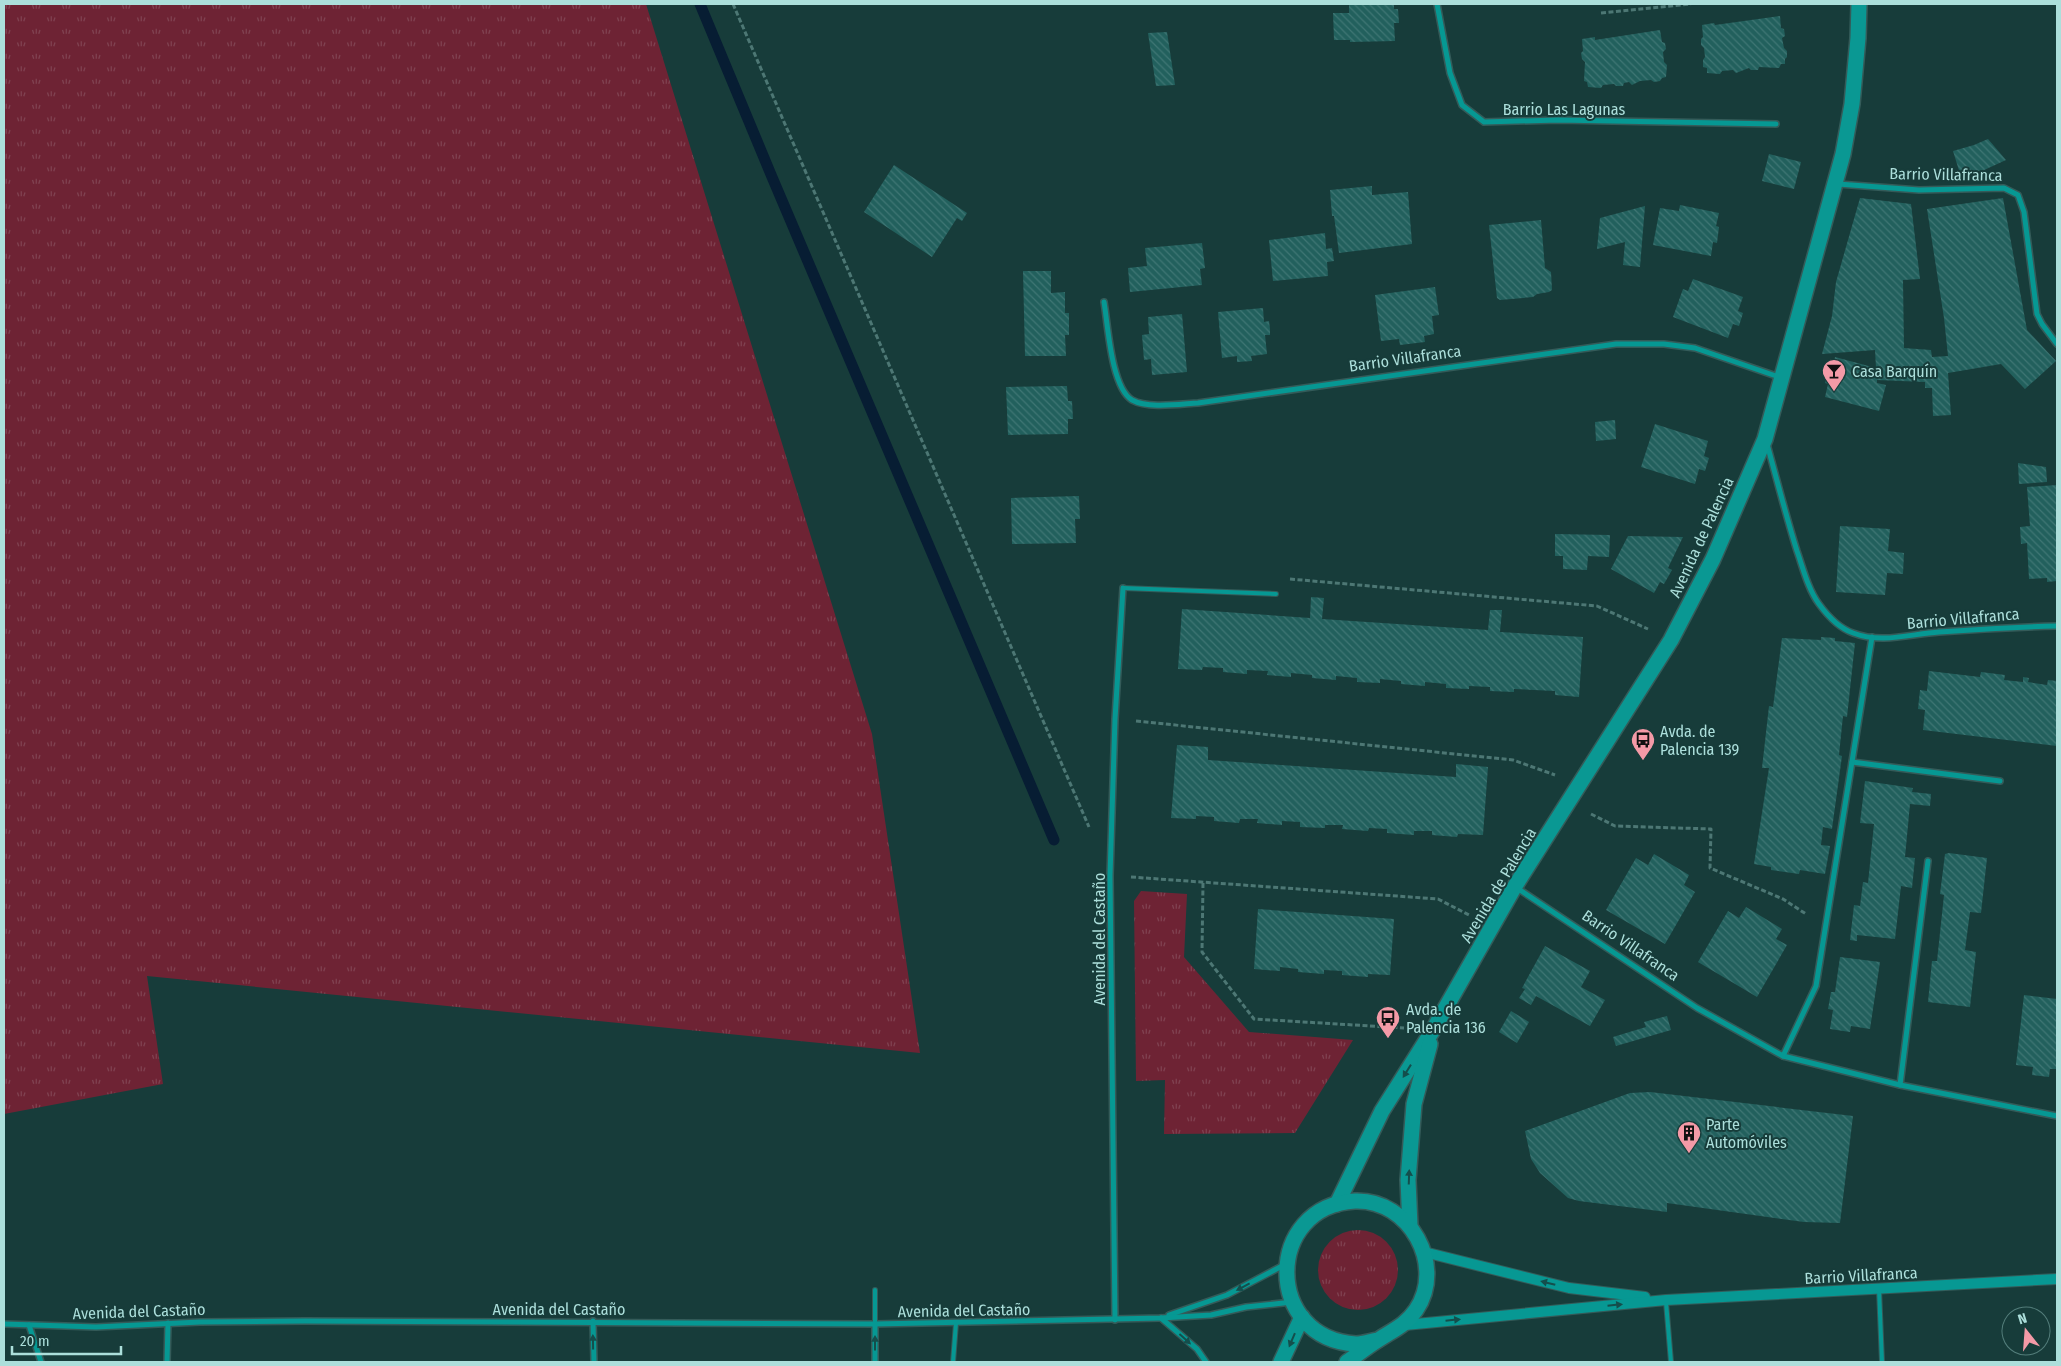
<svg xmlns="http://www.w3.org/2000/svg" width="2061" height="1366" font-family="'Fira Sans Condensed',sans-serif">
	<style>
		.grass { fill: url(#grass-tufts) }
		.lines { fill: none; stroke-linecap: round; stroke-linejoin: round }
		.stream { stroke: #071d33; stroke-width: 11 }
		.building { fill: url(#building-back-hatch) }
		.lane-casing { stroke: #345b59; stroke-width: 6 }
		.street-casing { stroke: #345b59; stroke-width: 8 }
		.secondary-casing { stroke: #345b59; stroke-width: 12 }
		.highway-casing { stroke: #345b59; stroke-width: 18 }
		.path { stroke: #4d7774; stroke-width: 3; stroke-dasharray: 5 2.5; stroke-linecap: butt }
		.lane { stroke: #069893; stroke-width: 4 }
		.street { stroke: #069893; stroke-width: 5 }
		.secondary { stroke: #079893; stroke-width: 10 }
		.highway { stroke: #0a9893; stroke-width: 15 }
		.oneway { fill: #144e4c }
		.labels { text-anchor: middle; stroke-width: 4; stroke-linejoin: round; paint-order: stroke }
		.street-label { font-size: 16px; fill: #acdfdb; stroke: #173c3a }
		.poi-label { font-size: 16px; fill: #acdfdb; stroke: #173c3a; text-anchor: start }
	</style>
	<defs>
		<pattern id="grass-tufts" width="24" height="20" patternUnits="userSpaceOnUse" patternTransform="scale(1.25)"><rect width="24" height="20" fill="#6e2334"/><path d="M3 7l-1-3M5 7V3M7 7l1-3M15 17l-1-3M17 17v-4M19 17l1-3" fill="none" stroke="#804251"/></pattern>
		<pattern id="building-back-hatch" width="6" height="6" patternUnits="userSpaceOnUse" patternTransform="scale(1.25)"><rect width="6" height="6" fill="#22605d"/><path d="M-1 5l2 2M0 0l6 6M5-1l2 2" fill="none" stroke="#3f7674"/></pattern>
	</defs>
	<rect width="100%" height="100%" fill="#173c3a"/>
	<g class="grass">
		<polygon points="4,4 646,4 872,734 920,1053 147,976 163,1084 4,1114"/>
		<polygon points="1141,891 1187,894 1184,957 1249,1032 1353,1040 1295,1133 1164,1134 1165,1080 1136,1081 1134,901"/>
		<circle cx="1358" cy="1270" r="40"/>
	</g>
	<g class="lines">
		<polyline class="stream" points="700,4 772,177 1054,840"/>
	</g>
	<g class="building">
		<polygon points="1349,4 1394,4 1394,9 1398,9 1399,23 1394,23 1395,41 1350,42 1350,40 1334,40 1333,13 1349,13"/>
		<polygon points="1780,16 1781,28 1784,29 1785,36 1782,38 1784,48 1787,51 1787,57 1785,59 1785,64 1781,64 1779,68 1759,67 1758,70 1751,70 1749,68 1736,73 1733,70 1722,71 1720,74 1707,73 1707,68 1703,67 1703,60 1705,57 1704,48 1701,45 1701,39 1703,37 1702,25 1714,23 1715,25"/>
		<polygon points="1660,30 1662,42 1665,43 1666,49 1663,52 1664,62 1667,65 1666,77 1662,78 1660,81 1654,82 1651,80 1640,81 1632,85 1629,82 1624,83 1623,86 1616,86 1614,84 1603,85 1601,88 1588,87 1587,82 1584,81 1585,62 1582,59 1581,53 1583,51 1582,39 1595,37 1595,40"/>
		<polygon points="1167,32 1175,85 1156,86 1148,33"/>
		<polygon points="1988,139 2006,160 1982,171 1961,177 1953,151 1974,145"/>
		<polygon points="1769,154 1801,162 1794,189 1762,181"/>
		<polygon points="894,165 967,213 962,221 957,218 932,257 864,212"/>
		<polygon points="1372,186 1372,195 1408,192 1412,244 1339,253 1334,216 1332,216 1330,190"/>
		<polygon points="1860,198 1911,204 1920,279 1903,280 1904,348 1931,350 1932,357 1948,356 1944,318 1927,209 2003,198 2027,330 2056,361 2025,389 2001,364 1948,373 1951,415 1933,416 1932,388 1925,388 1925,382 1877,380 1877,383 1886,385 1879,411 1825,397 1828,384 1825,383 1828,370 1832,371 1835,357 1876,368 1875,350 1822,354 1832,316 1836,282"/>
		<polygon points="1680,205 1719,213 1716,226 1719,227 1717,243 1713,242 1711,256 1653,245 1660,208 1679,211"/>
		<polygon points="1645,206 1640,267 1623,265 1625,242 1597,249 1600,218"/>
		<polygon points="1541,220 1545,268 1551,272 1552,290 1549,292 1537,294 1533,297 1500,300 1497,298 1489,225"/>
		<polygon points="1325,233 1326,249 1332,248 1334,261 1327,262 1328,276 1273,281 1269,240"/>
		<polygon points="1202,243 1205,268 1200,269 1202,285 1130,292 1128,268 1147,266 1145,248"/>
		<polygon points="1023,271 1051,271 1051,293 1065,292 1065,313 1069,313 1069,335 1065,335 1066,356 1025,356"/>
		<polygon points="1693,279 1743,297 1738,311 1743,313 1739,326 1733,324 1728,338 1673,317 1683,289 1688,291"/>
		<polygon points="1435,287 1439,315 1432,316 1434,334 1424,336 1425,342 1400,345 1399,339 1381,341 1375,295"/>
		<polygon points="1263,308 1264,322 1269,321 1270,329 1270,335 1265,335 1267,354 1251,356 1252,361 1237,362 1237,356 1222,358 1218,312"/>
		<polygon points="1182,314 1187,372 1152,375 1151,359 1144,360 1142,335 1149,334 1148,317"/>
		<polygon points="1067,386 1068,401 1072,401 1073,419 1068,419 1068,434 1008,435 1006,387"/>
		<polygon points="1615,420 1616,439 1596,441 1595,422"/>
		<polygon points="1655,424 1708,441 1704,456 1709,458 1705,471 1699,469 1695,484 1641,467"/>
		<polygon points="2018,463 2046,467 2047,482 2019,484"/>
		<polygon points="2057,485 2057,581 2047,582 2047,578 2029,579 2027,543 2021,544 2020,527 2030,526 2027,487"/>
		<polygon points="1079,496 1080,519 1075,519 1076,543 1012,544 1011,498"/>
		<polygon points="1840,526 1890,529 1888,551 1904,553 1903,574 1887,573 1885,595 1836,592"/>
		<polygon points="1555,534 1610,535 1609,557 1588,556 1587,570 1563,569 1563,556 1555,556"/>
		<polygon points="1628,536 1683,537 1668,568 1672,570 1664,584 1660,582 1654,593 1611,569"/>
		<polygon points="1311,597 1324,598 1322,619 1488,630 1490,610 1502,610 1500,632 1583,637 1579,697 1555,695 1555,691 1514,689 1514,692 1490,691 1490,687 1469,686 1469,689 1446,688 1446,684 1425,682 1425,686 1401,684 1401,681 1380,679 1380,683 1357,682 1357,678 1336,676 1336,680 1312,678 1312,675 1291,673 1291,677 1267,675 1268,671 1247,670 1247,674 1223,672 1223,668 1203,667 1202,670 1178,669 1182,609 1310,618"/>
		<polygon points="1821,637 1835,638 1835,641 1855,643 1847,717 1843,716 1839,755 1842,756 1832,829 1823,827 1821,845 1830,846 1825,874 1800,870 1799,874 1771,870 1771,867 1754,864 1769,768 1762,768 1769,706 1773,707 1782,638 1821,640"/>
		<polygon points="1929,671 1980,677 1981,672 2005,675 2004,680 2023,682 2023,677 2029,678 2028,682 2047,685 2048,680 2057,681 2057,746 1923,730 1925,710 1918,709 1920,690 1927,691"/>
		<polygon points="1177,745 1208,747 1208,760 1456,777 1456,764 1488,767 1483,835 1458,834 1457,837 1432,835 1432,831 1414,831 1414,835 1387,833 1387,829 1369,828 1368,831 1342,829 1343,825 1325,825 1325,828 1300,827 1300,822 1282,821 1282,825 1257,823 1258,819 1240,819 1239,823 1214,821 1214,817 1196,816 1196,819 1171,818"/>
		<polygon points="1865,781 1913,788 1912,792 1931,794 1930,806 1910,804 1905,857 1915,858 1912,888 1901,886 1895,939 1857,935 1857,941 1850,940 1854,905 1860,906 1863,882 1868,883 1874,824 1860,823"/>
		<polygon points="1949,853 1987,858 1981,913 1970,912 1965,950 1976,952 1970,1007 1928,1002 1932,961 1937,961 1944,895 1940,894 1945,854"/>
		<polygon points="1654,854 1689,875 1684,885 1695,892 1665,944 1606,910 1636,858 1648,865"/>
		<polygon points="1746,907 1782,929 1776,939 1787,945 1757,997 1698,962 1728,911 1739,918"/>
		<polygon points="1258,909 1394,919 1390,975 1368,974 1368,977 1342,975 1342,971 1324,970 1324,974 1298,972 1298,969 1280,967 1280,971 1254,969"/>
		<polygon points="1545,946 1590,971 1581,987 1605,1000 1590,1026 1536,996 1531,1005 1519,998 1525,989 1522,988"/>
		<polygon points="1840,957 1880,962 1870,1029 1851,1026 1850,1032 1830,1029 1833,1010 1828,1009 1831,992 1835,992"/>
		<polygon points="2024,995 2057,999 2057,1069 2050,1069 2049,1077 2032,1075 2033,1067 2016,1065"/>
		<polygon points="1511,1011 1529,1022 1517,1043 1499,1032"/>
		<polygon points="1667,1016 1671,1030 1616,1046 1613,1037 1646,1027 1644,1022"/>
		<polygon points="1650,1092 1853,1116 1840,1223 1804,1222 1667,1203 1667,1212 1579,1201 1568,1198 1540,1173 1531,1159 1525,1131 1630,1093"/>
	</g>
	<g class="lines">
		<g class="lane-casing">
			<g id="lane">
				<polyline points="1123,588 1276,594"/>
				<polyline points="1879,1289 1882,1362"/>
				<polyline points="1666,1302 1671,1362"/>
				<polyline points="875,1324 875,1290"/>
				<polyline points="953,1362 956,1323"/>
			</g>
		</g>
		<g class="street-casing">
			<g id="street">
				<polyline points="1437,4 1450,73 1462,105 1484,122 1558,120 1776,124"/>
				<polyline points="1838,184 1919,190 2004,188 2018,195 2024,212 2037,314 2042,324 2057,344"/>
				<path d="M 1104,302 C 1108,325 1111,387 1132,400 C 1148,409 1180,404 1198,403 L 1616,344 L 1664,344 L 1695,348 L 1779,377"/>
				<path d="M 1767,444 C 1777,480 1786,516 1797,551 C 1803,568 1808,589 1819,604 C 1827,615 1839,628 1853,633 C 1882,644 1910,634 1939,632 C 1979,629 2018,627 2057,626"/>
				<polyline points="1852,762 2000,781"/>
				<polyline points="1517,888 1697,1008 1783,1056 1900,1085 2057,1116"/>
				<polyline points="1783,1056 1816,986 1872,637"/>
				<polyline points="1900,1085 1928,861"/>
				<polyline points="1169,1315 1227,1295 1284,1265"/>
				<polyline points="1161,1318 1197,1349 1206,1362"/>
				<polyline points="1115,1320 1110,876 1115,719 1123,588"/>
				<polyline points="593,1321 594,1362"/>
				<polyline points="4,1324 96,1327 200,1322 305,1321 875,1324 1161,1318 1211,1315 1246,1307 1292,1302"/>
				<polyline points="29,1325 41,1362"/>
				<polyline points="167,1362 168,1323"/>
				<polyline points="875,1362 875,1324"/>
			</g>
		</g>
		<g class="secondary-casing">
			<g id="secondary">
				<polyline points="1424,1252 1569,1288 1645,1297"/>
				<polyline points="1405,1325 1666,1300 2057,1279"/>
			</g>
		</g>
		<g class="highway-casing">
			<g id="highway">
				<polyline points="1337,1204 1382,1111 1433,1030 1515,886 1671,640 1713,559 1765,439 1843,154 1852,104 1858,38 1859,4"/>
				<polyline points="1410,1226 1408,1180 1414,1104 1430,1044"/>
				<polyline points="1281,1362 1302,1317"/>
				<path d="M 1347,1362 C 1357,1355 1367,1347 1378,1340 C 1393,1330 1405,1326 1416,1310 C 1446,1266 1410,1199 1355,1201 C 1264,1206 1264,1339 1356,1344 C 1363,1344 1371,1341 1378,1340"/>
			</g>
		</g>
		<g class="path">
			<polyline points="733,4 1089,827"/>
			<polyline points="1601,13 1691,4"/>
			<polyline points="1290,579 1597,606 1648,629"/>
			<polyline points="1136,721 1513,760 1555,775"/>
			<polyline points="1591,814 1615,826 1711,829 1710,868 1783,899 1806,914"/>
			<polyline points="1131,877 1438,899 1469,915"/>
			<polyline points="1203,883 1202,952 1254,1019 1404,1028"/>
		</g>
		<use href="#lane" class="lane"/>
		<use href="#street" class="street"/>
		<use href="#secondary" class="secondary"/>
		<use href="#highway" class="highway"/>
	</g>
	<defs><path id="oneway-solid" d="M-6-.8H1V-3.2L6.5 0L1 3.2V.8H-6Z" transform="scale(1.25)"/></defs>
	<g class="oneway">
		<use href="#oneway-solid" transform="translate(1407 1071) rotate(122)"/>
		<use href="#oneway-solid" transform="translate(1409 1177) rotate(-88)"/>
		<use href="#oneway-solid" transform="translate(1548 1283) rotate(-166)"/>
		<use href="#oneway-solid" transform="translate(1243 1287) rotate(152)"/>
		<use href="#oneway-solid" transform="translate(1615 1305) rotate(-6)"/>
		<use href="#oneway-solid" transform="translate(1453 1320) rotate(-6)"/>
		<use href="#oneway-solid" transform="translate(1185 1339) rotate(42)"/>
		<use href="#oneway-solid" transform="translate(1292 1340) rotate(113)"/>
		<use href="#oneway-solid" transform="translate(593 1342) rotate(-91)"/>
		<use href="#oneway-solid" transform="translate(875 1343) rotate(-90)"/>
	</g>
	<defs>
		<g id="bar-pin" transform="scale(1.25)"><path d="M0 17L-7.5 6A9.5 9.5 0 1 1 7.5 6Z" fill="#f49aa7" stroke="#173c3a"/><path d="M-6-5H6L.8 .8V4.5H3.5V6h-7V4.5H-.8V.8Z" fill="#111"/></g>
		<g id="bus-pin" transform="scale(1.25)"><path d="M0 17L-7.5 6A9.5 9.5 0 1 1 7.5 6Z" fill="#f49aa7" stroke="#173c3a"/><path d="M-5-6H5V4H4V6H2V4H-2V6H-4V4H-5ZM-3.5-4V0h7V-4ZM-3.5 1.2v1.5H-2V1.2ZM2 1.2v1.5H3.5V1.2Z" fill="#111"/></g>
		<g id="building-pin" transform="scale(1.25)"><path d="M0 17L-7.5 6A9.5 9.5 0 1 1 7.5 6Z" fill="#f49aa7" stroke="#173c3a"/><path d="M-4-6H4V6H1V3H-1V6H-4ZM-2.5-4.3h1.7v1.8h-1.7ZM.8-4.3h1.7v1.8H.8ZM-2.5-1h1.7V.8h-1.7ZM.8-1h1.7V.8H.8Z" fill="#111"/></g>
	</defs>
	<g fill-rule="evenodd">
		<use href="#bar-pin" x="1834" y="371"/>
		<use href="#bus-pin" x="1643" y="740"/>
		<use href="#bus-pin" x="1388" y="1018"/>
		<use href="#building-pin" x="1689" y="1133"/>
	</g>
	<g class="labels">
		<g class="street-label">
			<text x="1564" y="115">Barrio Las Lagunas</text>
			<text transform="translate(1946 174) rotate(1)" y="6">Barrio Villafranca</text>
			<text transform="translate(1405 358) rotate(-8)" y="6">Barrio Villafranca</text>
			<text transform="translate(1701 537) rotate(-65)" y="6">Avenida de Palencia</text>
			<text transform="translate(1963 618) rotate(-5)" y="6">Barrio Villafranca</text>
			<text transform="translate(1498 885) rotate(-59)" y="6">Avenida de Palencia</text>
			<text transform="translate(1099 939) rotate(-90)" y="6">Avenida del Castaño</text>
			<text transform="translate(1631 945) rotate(34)" y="6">Barrio Villafranca</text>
			<text transform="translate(1861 1275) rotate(-3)" y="6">Barrio Villafranca</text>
			<text x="559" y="1315">Avenida del Castaño</text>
			<text transform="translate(964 1310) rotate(-1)" y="6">Avenida del Castaño</text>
			<text transform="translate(139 1311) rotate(-2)" y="6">Avenida del Castaño</text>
		</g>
		<g class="poi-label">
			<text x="1852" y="377">Casa Barquín</text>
			<text x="1660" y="737">Avda. de<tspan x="1660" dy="18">Palencia 139</tspan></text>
			<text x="1406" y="1015">Avda. de<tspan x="1406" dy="18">Palencia 136</tspan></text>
			<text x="1706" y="1130">Parte<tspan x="1706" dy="18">Automóviles</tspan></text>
		</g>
	</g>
	<rect width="2061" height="1366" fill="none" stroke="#acdfdb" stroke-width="10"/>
	<g transform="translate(2026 1331) rotate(343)"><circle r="24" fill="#173c3a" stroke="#537d7a"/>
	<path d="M0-4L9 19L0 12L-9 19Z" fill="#f49aa7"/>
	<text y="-8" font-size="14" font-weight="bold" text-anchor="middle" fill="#acdfdb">N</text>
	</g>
	<path d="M12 1346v8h109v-8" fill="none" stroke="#acdfdb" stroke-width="2.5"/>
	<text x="20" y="1346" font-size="15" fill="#acdfdb" stroke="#173c3a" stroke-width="4" paint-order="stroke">20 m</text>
</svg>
